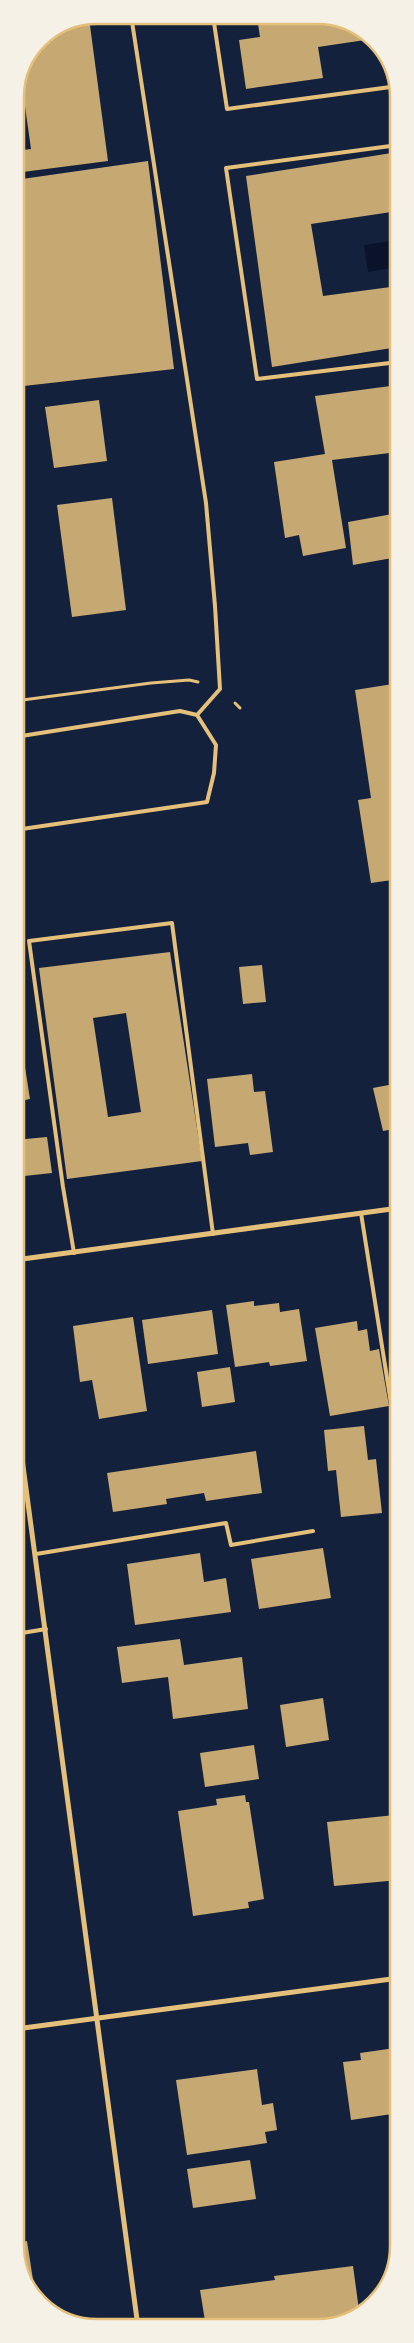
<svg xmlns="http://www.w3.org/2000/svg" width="414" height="2343" font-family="Poppins,sans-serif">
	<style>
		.water { fill: #0b132b }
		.building { fill: #c6a872; fill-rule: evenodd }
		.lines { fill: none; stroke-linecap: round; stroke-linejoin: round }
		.path { stroke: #e5c07b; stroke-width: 3 }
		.service { stroke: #e5c07b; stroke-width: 4 }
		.minor { stroke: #e5c07b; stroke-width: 5 }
		.rim { fill: none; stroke: #e5c07b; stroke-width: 2.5 }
	</style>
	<rect width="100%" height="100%" fill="#14213d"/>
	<polygon class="water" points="398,240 398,267 368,272 364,245"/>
	<g class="building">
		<polygon points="257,17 338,18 372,39 318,47 323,78 246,89 239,40 260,37"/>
		<polygon points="89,18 108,161 15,173 15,151 31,149 21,78 39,39"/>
		<polygon points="398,152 398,211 311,224 323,296 398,286 398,347 272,367 246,176"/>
		<polygon points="148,161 174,369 15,387 15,180"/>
		<polygon points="398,385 398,452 332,460 346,548 303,556 299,535 285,538 274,462 325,454 315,396"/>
		<polygon points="99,400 107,461 54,468 45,407"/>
		<polygon points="112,498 126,610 72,617 57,505"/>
		<polygon points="398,513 398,557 353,565 348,522"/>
		<polygon points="399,683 399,879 371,883 358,800 371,798 355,690"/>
		<path d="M 170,952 L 202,1161 L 67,1179 L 39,968 ZM 126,1013 L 141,1112 L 108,1117 L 93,1018 Z"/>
		<polygon points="262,965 266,1002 243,1004 239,967"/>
		<polygon points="22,1048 30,1099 15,1102 15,1049"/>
		<polygon points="252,1074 254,1092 265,1091 273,1152 250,1155 248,1143 215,1147 207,1079"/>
		<polygon points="399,1083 399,1128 383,1131 373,1088"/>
		<polygon points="47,1137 52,1173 15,1177 15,1140"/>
		<polygon points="254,1301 254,1306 279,1303 280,1312 299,1309 307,1361 270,1366 269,1362 235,1367 226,1305"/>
		<polygon points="212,1310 218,1354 148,1364 142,1320"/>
		<polygon points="133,1317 147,1411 99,1419 92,1380 80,1382 73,1326"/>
		<polygon points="357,1321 358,1331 367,1329 370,1351 379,1349 389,1406 330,1416 315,1328"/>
		<polygon points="230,1367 235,1402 202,1407 197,1372"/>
		<polygon points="364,1426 368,1460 376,1459 382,1513 341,1517 336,1470 328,1471 324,1430"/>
		<polygon points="256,1451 262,1493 206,1501 204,1493 166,1499 167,1504 113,1512 107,1473"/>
		<polygon points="323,1548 331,1598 259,1609 251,1559"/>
		<polygon points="200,1553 204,1582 226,1578 231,1612 135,1625 127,1564"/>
		<polygon points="180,1639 184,1665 242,1657 248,1709 173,1719 168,1677 122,1683 117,1647"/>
		<polygon points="323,1698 329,1740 286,1747 280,1705"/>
		<polygon points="254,1745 259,1779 205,1787 200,1753"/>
		<polygon points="245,1795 246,1802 249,1802 264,1899 248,1902 249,1908 193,1916 178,1811 217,1805 216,1799"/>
		<polygon points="395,1815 399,1880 334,1886 327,1822"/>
		<polygon points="395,2048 399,2076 399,2113 351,2120 343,2062 361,2060 360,2053"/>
		<polygon points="257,2069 262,2105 273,2103 277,2130 265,2132 267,2143 187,2155 176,2080"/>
		<polygon points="250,2160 256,2199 193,2208 187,2169"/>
		<polygon points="16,2178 22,2210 16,2211"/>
		<polygon points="27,2241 36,2299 35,2300 16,2256 16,2243"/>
		<polygon points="353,2266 359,2310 327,2327 319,2327 319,2325 299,2327 217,2327 216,2320 205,2321 200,2290 275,2280 274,2276"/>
	</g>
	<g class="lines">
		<g class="path">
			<polyline points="15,701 151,683 189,680 198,682"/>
			<polyline points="235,703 240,708"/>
		</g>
		<g class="service">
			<polyline points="131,15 206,503 215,606 220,689 197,715"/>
			<polyline points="213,16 227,109 398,86"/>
			<polyline points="398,145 226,168 257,379 398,362"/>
			<polyline points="15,737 180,711 197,715 216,745 214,773 207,802 15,830"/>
			<polyline points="361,1213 399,1454"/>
			<polyline points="74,1253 63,1187 29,941 172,923 213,1234"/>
			<polyline points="36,1554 226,1523 231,1545 313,1531"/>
			<polyline points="16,1634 46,1629"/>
		</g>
		<g class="minor">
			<polyline points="15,1260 399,1208"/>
			<polyline points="15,1406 138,2327"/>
			<polyline points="16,2029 399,1978"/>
		</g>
	</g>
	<path d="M0 0H414V2343H0ZM97 24H317A73 73 0 0 1 390 97V2246A73 73 0 0 1 317 2319H97A73 73 0 0 1 24 2246V97A73 73 0 0 1 97 24Z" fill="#f6f1e7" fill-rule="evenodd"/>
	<path class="rim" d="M97 24H317A73 73 0 0 1 390 97V2246A73 73 0 0 1 317 2319H97A73 73 0 0 1 24 2246V97A73 73 0 0 1 97 24Z"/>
</svg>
